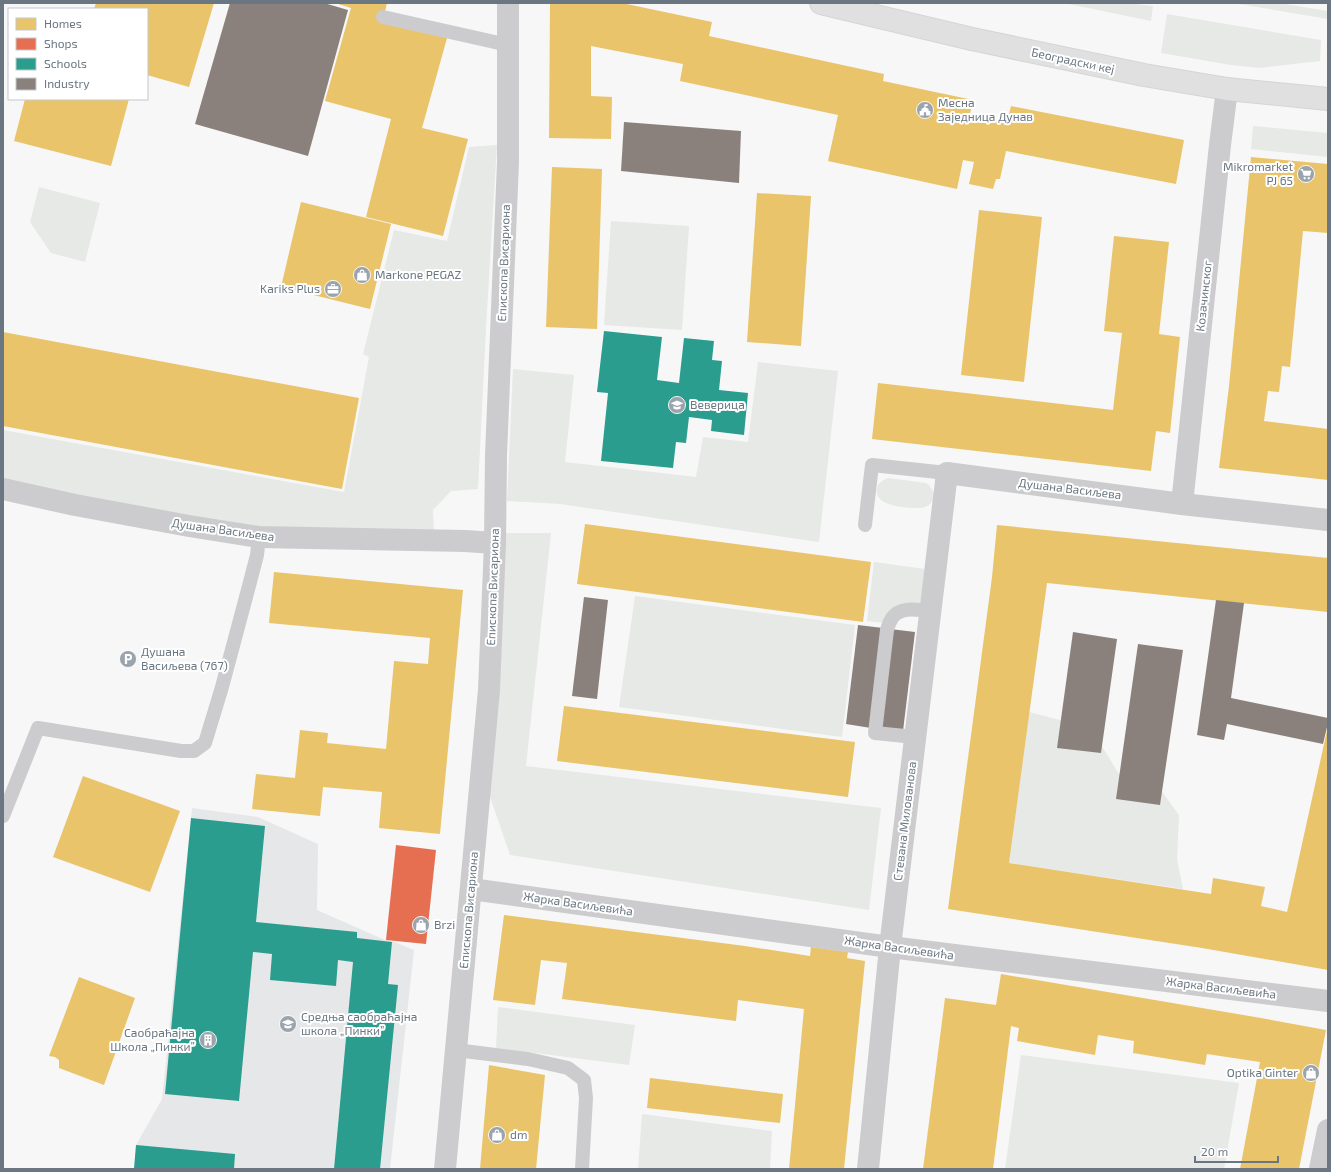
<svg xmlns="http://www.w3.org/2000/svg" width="1331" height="1172" font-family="'Exo 2',sans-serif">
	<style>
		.built { fill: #e6e7e8 }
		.green { fill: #e6e9e5 }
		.homes { fill: #e9c46a }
		.shops { fill: #e76f51 }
		.schools { fill: #2a9d8f }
		.industry { fill: #8a817c }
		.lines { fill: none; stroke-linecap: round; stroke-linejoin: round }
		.secondary-casing { stroke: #d4d5d5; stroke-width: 24 }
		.service { stroke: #ccccce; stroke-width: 14 }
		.minor { stroke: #ccccce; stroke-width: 22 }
		.tertiary { stroke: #ccccce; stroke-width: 22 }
		.secondary { stroke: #e0e0e1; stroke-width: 22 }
		.labels { text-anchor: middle; stroke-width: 4; stroke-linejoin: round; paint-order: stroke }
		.street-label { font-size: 12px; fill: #6a7783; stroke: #fff }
		.poi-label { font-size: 12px; fill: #6a7783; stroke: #fff; text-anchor: start }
	</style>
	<rect width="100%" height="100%" fill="#f7f7f7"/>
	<polygon class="built" points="192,808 258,817 318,844 317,910 385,940 392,941 414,950 390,1169 134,1169 136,1145 162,1099"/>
	<g class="green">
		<polygon points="1064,3 1126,3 1153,6 1151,21"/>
		<polygon points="1234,3 1279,3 1328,11 1328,19"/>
		<polygon points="1167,14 1321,40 1320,61 1260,68 1231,65 1161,53"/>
		<polygon points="1253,126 1328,133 1328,157 1251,149"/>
		<polygon points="497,145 486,328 478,489 451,491 433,510 434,531 257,529 3,482 3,430 344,492 369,357 363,354 394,230 447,241 469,147"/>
		<polygon points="39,187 100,203 85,262 51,253 30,222"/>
		<polygon points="611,221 689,226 682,330 604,325"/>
		<polygon points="758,362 838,371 819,542 560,504 507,501 513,369 574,375 565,462 696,477 703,437 748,442"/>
		<path d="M 888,478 L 926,483 L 929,485 L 934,493 C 934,501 930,506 922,508 C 910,508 873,508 877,488 C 878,483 883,480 888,478 Z"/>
		<polygon points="503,533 551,533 526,766 881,808 869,910 510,855 489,794"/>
		<polygon points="874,562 925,569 920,607 884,623 867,621"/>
		<polygon points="635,596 855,625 842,737 619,707"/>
		<polygon points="1029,712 1060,720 1090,727 1119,774 1160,789 1179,815 1177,859 1183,889 1009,863"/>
		<polygon points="498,1007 635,1025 629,1065 496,1048"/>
		<polygon points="1021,1055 1239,1083 1224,1169 1005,1169"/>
		<polygon points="642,1114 772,1131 770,1169 638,1169"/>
	</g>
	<g class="homes">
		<polygon points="96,3 214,3 189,87 147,75 147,9 94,9"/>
		<polygon points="335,3 387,3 383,20 447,38 422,128 468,139 443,236 366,217 391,119 325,101 351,8"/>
		<polygon points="550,3 622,3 712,22 709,36 884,74 883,81 973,100 970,114 1007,122 1011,106 1184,140 1176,184 1006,151 1000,179 996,179 993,189 969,184 974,162 963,160 957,189 828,161 838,115 680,81 683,64 591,46 591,96 612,97 611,139 549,138"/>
		<polygon points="25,99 129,99 111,166 14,141"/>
		<polygon points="1251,157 1328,164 1328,233 1303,231 1290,367 1282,366 1279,392 1268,391 1264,421 1328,429 1328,480 1219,468 1229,386"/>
		<polygon points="552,167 602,169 597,329 546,327"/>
		<polygon points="757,193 811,196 801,346 747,342"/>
		<polygon points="301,202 391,224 370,309 281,287"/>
		<polygon points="979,210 1042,217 1024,382 961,375"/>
		<polygon points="1114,236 1169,242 1159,334 1180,337 1170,433 1156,431 1151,471 872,439 878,383 1113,410 1122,333 1104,331"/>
		<polygon points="3,332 359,398 342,489 3,426"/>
		<polygon points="585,524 871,562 863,622 577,584"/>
		<polygon points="997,525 1328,558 1328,612 1047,583 1009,863 1211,894 1213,878 1265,887 1261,906 1287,912 1328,726 1328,970 1202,948 948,909 992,577"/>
		<polygon points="274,572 463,590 440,834 379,828 382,792 323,787 320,816 252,809 256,774 295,778 300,730 328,733 327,743 386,749 394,661 428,664 430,638 269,623"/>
		<polygon points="564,706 855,742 848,797 557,761"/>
		<polygon points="83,776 180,811 150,892 53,857"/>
		<polygon points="504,915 745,946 810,956 811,947 848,952 847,958 865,961 844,1169 789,1169 804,1009 738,1000 736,1021 562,999 567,963 541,960 535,1005 493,1000"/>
		<polygon points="1001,974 1261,1018 1326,1030 1299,1169 1240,1169 1260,1062 1207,1054 1205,1065 1133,1053 1134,1041 1098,1035 1095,1055 1017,1041 1019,1028 1011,1026 993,1169 923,1169 945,998 996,1005"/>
		<polygon points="79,977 135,998 104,1085 59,1068 59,1060 55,1057 49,1056"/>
		<polygon points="489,1065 545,1075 536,1169 480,1169"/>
		<polygon points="650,1078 783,1094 780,1123 647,1108"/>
	</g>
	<polygon class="shops" points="396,845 436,850 426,944 386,940"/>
	<g class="schools">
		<polygon points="604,331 662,337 657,380 679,383 684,338 714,341 712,360 722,361 719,390 748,393 744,435 711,431 712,420 689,417 686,443 676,442 673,468 601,461 608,393 597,392"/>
		<polygon points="191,818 265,826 256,922 357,932 357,938 392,942 388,984 398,985 380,1169 334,1169 353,962 338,960 336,986 270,980 272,954 253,952 239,1101 165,1094"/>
		<polygon points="136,1145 235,1154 234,1169 134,1169"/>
	</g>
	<g class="industry">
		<polygon points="230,3 324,3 348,10 308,156 195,124"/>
		<polygon points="624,122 741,131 739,183 621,171"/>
		<polygon points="584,597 608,600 597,699 572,696"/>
		<polygon points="1216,600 1244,603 1231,698 1328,718 1328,723 1323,744 1227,724 1224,740 1197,735"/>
		<polygon points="858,625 883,628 871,728 846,724"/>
		<polygon points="890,629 915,632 903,731 879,728"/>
		<polygon points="1073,632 1117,639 1101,753 1057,748"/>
		<polygon points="1138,644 1183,650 1160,805 1116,799"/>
	</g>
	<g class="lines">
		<g class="secondary-casing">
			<polyline id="secondary" points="821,3 972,39 1144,75 1227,89 1328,99"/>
		</g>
		<g class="service">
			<polyline points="383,17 508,45"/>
			<polyline points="865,525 872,465 947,473"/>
			<path d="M 915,737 L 875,733 L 887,630 C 888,626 890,621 892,618 C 901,606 917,610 930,611"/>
			<polyline points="3,816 38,728 181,751 194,751 205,743 222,687 250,582 257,555 259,537"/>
			<polyline points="456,1050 528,1059 568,1068 584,1080 586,1098 582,1169"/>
		</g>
		<g class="minor">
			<polyline points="3,489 75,505 189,526 259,537 465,541 495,543"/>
			<polyline points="1182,504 1220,145 1227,89"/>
			<polyline points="471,889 890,947 1328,1001"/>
			<polyline points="445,1169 489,690 495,543 496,455 508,162 508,3"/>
			<polyline points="868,1169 890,947 947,473 1182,504 1328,520"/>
		</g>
		<polyline class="tertiary" points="1320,1169 1328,1130"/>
		<use href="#secondary" class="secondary"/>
	</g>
	<defs>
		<g id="civic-disc" transform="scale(0.9)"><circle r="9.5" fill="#9ba4ac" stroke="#fff"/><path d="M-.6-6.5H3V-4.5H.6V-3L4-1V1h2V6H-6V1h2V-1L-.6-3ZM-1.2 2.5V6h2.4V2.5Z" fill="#fff"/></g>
		<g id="supermarket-disc" transform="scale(0.9)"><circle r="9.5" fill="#9ba4ac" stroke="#fff"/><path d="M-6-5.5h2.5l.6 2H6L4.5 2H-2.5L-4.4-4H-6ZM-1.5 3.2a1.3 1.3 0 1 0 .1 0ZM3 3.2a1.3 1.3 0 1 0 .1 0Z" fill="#fff"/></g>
		<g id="shop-disc" transform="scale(0.9)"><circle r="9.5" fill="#9ba4ac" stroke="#fff"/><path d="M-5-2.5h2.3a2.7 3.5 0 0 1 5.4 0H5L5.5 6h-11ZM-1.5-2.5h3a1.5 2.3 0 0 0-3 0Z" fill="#fff"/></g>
		<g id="office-disc" transform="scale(0.9)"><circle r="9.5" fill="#9ba4ac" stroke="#fff"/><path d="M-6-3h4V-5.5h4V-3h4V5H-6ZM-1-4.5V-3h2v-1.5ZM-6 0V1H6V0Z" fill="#fff"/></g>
		<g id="school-disc" transform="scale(0.9)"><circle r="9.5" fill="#9ba4ac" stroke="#fff"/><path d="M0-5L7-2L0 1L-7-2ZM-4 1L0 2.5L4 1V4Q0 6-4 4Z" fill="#fff"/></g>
		<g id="parking-disc" transform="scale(0.9)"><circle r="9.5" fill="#9ba4ac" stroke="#fff"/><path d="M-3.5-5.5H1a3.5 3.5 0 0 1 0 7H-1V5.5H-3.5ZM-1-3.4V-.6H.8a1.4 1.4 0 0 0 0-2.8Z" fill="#fff"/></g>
		<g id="building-disc" transform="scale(0.9)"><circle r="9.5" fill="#9ba4ac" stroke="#fff"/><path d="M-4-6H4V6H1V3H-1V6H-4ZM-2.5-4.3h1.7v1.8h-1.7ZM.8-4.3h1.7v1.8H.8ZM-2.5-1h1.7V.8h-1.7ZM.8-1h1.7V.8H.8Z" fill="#fff"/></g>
	</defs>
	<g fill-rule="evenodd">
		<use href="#civic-disc" x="925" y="110"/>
		<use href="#supermarket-disc" x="1306" y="174"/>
		<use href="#shop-disc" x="362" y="275"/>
		<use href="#office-disc" x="333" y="289"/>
		<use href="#school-disc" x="677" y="405"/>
		<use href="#parking-disc" x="128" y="659"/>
		<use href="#shop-disc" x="421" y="925"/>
		<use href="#school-disc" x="288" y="1024"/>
		<use href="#building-disc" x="208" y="1040"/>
		<use href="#shop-disc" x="1311" y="1073"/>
		<use href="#shop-disc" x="497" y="1135"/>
	</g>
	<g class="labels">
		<g class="street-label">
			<text transform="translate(1073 61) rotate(12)" y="4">Београдски кеј</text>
			<text transform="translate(504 263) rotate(-88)" y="4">Епископа Висариона</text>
			<text transform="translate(1204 296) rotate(-84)" y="4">Козачинског</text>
			<text transform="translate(1070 489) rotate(7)" y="4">Душана Васиљева</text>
			<text transform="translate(223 530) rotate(8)" y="4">Душана Васиљева</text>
			<text transform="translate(493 587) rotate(-88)" y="4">Епископа Висариона</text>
			<text transform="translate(905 821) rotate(-83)" y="4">Стевана Милованова</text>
			<text transform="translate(578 904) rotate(8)" y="4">Жарка Васиљевића</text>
			<text transform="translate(469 910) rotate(-85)" y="4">Епископа Висариона</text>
			<text transform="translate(899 948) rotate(8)" y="4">Жарка Васиљевића</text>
			<text transform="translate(1221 988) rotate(7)" y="4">Жарка Васиљевића</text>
		</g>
		<g class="poi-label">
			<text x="938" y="107">Месна<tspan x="938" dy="14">Заједница Дунав</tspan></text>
			<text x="1293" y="171" text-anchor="end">Mikromarket<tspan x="1293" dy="14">PJ 65</tspan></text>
			<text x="375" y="279">Markone PEGAZ</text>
			<text x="320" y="293" text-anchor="end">Kariks Plus</text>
			<text x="690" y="409">Веверица</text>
			<text x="141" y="656">Душана<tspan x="141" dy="14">Васиљева (767)</tspan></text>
			<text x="434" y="929">Brzi</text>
			<text x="301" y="1021">Средња саобраћајна<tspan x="301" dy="14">школа „Пинки”</tspan></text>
			<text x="195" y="1037" text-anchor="end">Саобраћајна<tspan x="195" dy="14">Школа „Пинки”</tspan></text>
			<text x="1298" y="1077" text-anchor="end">Optika Ginter</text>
			<text x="510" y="1139">dm</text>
		</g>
	</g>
	<rect width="1331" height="1172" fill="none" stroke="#6a7783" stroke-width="8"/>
	<rect x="8" y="8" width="140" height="92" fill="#ffffff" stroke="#c3c9cd"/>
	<rect x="16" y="18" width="20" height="12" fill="#e9c46a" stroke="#c3c9cd"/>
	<text x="44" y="28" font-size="12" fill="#6a7783">Homes</text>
	<rect x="16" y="38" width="20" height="12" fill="#e76f51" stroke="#c3c9cd"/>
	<text x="44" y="48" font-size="12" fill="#6a7783">Shops</text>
	<rect x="16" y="58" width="20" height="12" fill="#2a9d8f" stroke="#c3c9cd"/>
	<text x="44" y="68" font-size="12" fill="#6a7783">Schools</text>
	<rect x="16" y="78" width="20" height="12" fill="#8a817c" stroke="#c3c9cd"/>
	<text x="44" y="88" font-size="12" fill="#6a7783">Industry</text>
	<path d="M1195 1156v6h83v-6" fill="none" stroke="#6a7783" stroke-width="2"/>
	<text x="1201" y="1156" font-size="12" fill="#6a7783" stroke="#ffffff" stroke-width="3" paint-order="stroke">20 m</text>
</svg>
